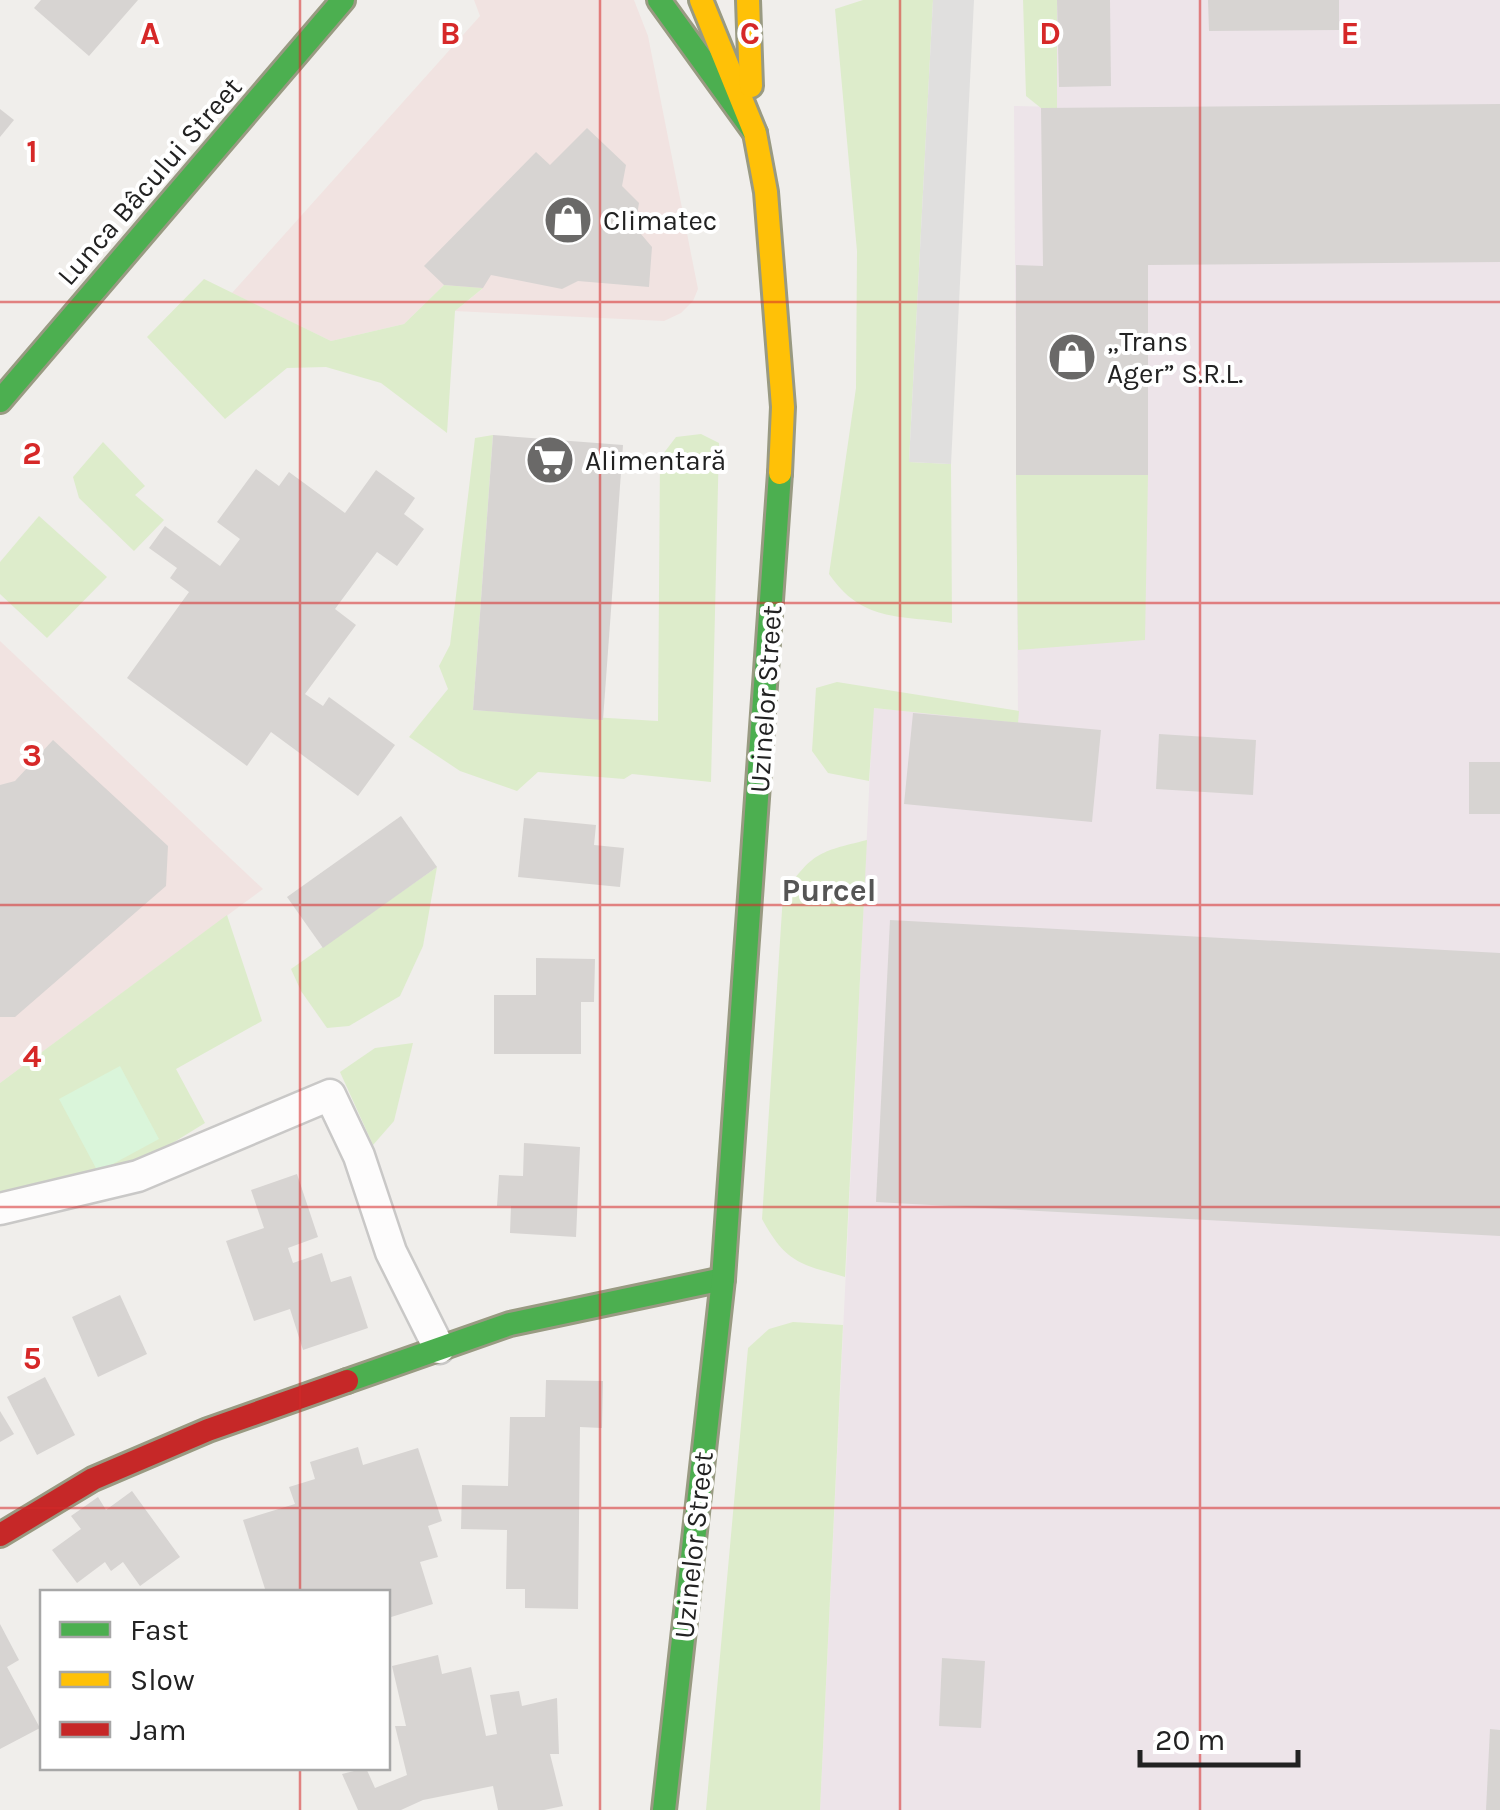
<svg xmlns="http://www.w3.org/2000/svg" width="1500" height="1810" font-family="Karla,sans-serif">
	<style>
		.commercial { fill: #f1e3e1 }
		.industrial { fill: #ede4e9 }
		.grass { fill: #ddeccb }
		.park { fill: #daf5da }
		.parking { fill: #e0dfde }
		.building { fill: #d7d4d2 }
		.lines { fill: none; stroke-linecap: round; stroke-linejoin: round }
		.lane-casing { stroke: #c9c8c7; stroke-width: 35 }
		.fast-casing { stroke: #999a82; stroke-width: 28 }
		.slow-casing { stroke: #999a82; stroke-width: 28 }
		.jam-casing { stroke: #999a82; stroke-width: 28 }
		.lane { stroke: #fdfcfc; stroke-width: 30 }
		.fast { stroke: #4caf50; stroke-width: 22 }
		.slow { stroke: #ffc107; stroke-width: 22 }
		.jam { stroke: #c62828; stroke-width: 22 }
		.grid { fill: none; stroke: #d62828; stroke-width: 2.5; stroke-opacity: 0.55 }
		.labels { text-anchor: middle; stroke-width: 8; stroke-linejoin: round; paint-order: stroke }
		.street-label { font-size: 28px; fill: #222; stroke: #fff }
		.poi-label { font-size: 28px; fill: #222; stroke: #fff; text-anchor: start }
		.quarter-label { font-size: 32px; font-weight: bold; fill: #555; stroke: #fff }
		.grid-label { font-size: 32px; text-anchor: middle; font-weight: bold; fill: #d62828; stroke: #fff; stroke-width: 8; stroke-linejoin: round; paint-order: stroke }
	</style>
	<rect width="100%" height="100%" fill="#f0eeeb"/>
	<g class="commercial">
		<polygon points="474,0 634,0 648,36 698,289 693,301 681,313 664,321 455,311 482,289 444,285 404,324 331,341 232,293 480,16"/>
		<polygon points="0,641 263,889 0,1083"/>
	</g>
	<polygon class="industrial" points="1057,0 1500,0 1500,1810 820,1810 873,708 1018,722 1014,106 1057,107"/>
	<g class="grass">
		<path d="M 863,0 L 933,0 L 909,462 L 951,464 L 952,623 C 898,615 862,622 829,574 L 856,388 L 857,251 L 835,9 Z"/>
		<polygon points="1023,0 1057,0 1057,108 1041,108 1026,96"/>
		<polygon points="204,279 331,341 404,324 444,285 483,288 455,311 447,433 381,383 326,367 287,368 225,419 147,337"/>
		<polygon points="701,434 719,443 711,782 632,774 624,779 538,772 517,791 460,771 409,737 448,689 439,666 450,645 475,438 493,435 473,710 658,721 660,458 676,437"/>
		<polygon points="103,442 145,486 135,495 164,520 134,551 79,498 73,477"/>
		<polygon points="1016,475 1148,475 1145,640 1018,650"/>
		<polygon points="39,516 107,577 47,638 0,594 0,562"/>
		<polygon points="837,682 1019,711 1018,723 874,708 869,781 828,773 812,751 816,688"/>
		<path d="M 867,840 L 845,1277 C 800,1264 786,1263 762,1219 L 783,895 C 812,853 818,852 867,840 Z"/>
		<polygon points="437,867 423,946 400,996 349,1026 327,1028 301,991 291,969"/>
		<polygon points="227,915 262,1021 176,1069 205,1123 158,1152 63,1188 0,1196 0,1083"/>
		<polygon points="413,1043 394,1121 373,1145 340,1072 375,1048"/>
		<polygon points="793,1322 843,1325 820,1810 706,1810 748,1348 769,1329"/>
	</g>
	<polygon class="park" points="120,1066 159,1139 98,1172 59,1099"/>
	<polygon class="parking" points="933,0 974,0 951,464 909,462"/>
	<g class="building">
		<polygon points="41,0 138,0 89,56 34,8"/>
		<polygon points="1057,0 1110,0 1111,86 1059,87"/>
		<polygon points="1208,0 1339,0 1339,30 1209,31"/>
		<polygon points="1500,104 1500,262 1148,265 1148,475 1016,475 1016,265 1043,266 1041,108"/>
		<polygon points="0,109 14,120 0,137"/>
		<polygon points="587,128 626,165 622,186 639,203 635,227 652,247 649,287 578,281 562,289 491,275 483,288 444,285 424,266 536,152 550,165"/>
		<polygon points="493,435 623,445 603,720 473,710"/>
		<polygon points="256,469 279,486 289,472 345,513 376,470 415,498 404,514 424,529 397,566 377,552 335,609 356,625 305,694 323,706 329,697 395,745 358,796 271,732 247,766 127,678 189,592 170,578 177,568 149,548 165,526 220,566 240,539 217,522"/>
		<polygon points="913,713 1101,730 1092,822 904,804"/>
		<polygon points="1159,734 1256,740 1253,795 1156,789"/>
		<polygon points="53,740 168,846 166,886 15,1017 0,1017 0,785 15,781"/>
		<rect x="1469" y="762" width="31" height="52"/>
		<polygon points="401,816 437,867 323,948 287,897"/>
		<polygon points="524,818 596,825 594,845 624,848 620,887 518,877"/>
		<polygon points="890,920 1500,953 1500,1236 876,1202"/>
		<polygon points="536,958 595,959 594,1002 581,1002 581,1054 494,1054 494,995 536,995"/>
		<polygon points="524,1143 580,1147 576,1237 510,1233 511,1206 497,1206 499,1175 523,1176"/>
		<polygon points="297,1174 318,1237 288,1248 293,1263 322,1253 331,1282 351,1276 368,1328 303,1350 290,1309 254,1321 226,1241 264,1228 251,1190"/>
		<polygon points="120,1295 147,1354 98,1377 72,1317"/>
		<polygon points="45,1377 75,1435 37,1455 7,1397"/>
		<polygon points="546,1380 603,1381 602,1428 580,1427 578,1609 525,1608 525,1589 506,1589 507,1530 461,1529 462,1485 508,1486 510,1417 545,1417"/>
		<polygon points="0,1411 14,1434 0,1442"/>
		<polygon points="358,1447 363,1465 418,1448 442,1521 428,1526 438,1557 420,1562 433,1604 388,1618 388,1592 266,1592 243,1520 295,1504 289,1487 315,1479 310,1462"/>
		<polygon points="132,1491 180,1557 140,1586 123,1562 111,1571 105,1562 77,1583 52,1550 81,1529 71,1516 98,1497 106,1510"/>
		<polygon points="0,1624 19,1660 7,1667 40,1728 0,1749"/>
		<polygon points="438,1655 442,1674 471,1667 486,1736 497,1734 490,1695 519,1691 522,1706 557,1698 559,1754 550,1754 563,1806 544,1810 498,1810 493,1786 423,1800 401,1810 358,1810 342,1774 366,1768 375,1788 407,1775 395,1726 406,1726 392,1666"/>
		<polygon points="942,1658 985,1661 981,1728 939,1726"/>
		<polygon points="1490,1729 1500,1730 1500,1810 1486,1810"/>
	</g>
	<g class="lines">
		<g class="lane-casing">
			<polyline id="lane" points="0,1209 138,1176 330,1095 359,1156 391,1252 439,1348"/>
		</g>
		<g class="fast-casing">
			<g id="fast">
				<polyline points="659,0 755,133"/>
				<polyline points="0,401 343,0"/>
				<polyline points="347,1381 510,1324 723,1279"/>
				<polyline points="664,1810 723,1279 780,473"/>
			</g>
		</g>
		<g class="slow-casing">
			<g id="slow">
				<polyline points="701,0 755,133 766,192 783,407 780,473"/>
				<polyline points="748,0 751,86"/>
			</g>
		</g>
		<g class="jam-casing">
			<polyline id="jam" points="0,1535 93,1479 208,1430 347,1381"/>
		</g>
		<use href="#lane" class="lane"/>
		<use href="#fast" class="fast"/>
		<use href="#slow" class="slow"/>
		<use href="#jam" class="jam"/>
	</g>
	<path class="grid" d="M 300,0 L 300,1592M 600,0 L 600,1810M 900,0 L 900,1810M 1200,0 L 1200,1810M 0,302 L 1500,302M 0,603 L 1500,603M 0,905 L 1500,905M 0,1207 L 1500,1207M 0,1508 L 1500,1508M 300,1768 L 300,1810"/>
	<defs>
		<g id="shop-disc" transform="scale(2.5)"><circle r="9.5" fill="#6a6968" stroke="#fff"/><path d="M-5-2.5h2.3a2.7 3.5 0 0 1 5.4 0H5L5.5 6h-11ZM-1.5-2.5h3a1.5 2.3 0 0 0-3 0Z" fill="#fff"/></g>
		<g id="supermarket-disc" transform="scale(2.5)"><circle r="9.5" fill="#6a6968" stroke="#fff"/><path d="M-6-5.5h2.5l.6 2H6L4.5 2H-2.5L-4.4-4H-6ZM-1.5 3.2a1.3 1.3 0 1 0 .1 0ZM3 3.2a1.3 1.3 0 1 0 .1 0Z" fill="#fff"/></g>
	</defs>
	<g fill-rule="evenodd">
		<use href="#shop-disc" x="568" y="220"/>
		<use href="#shop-disc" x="1072" y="357"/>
		<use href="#supermarket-disc" x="550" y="460"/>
	</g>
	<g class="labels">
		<g class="street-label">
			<text transform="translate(149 181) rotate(-49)" y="10">Lunca Bâcului Street</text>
			<text transform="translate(765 699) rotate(-86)" y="10">Uzinelor Street</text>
			<text transform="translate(693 1545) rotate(-84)" y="10">Uzinelor Street</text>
		</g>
		<g class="poi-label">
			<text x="603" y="230">Climatec</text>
			<text x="1107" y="351">„Trans<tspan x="1107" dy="32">Ager” S.R.L.</tspan></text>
			<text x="585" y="470">Alimentară</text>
		</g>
		<g class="quarter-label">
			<text x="829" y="901">Purcel</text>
		</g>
	</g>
	<g class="grid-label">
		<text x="150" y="44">A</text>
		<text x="450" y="44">B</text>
		<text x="750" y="44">C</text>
		<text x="1050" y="44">D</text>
		<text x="1350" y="44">E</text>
		<text x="32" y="162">1</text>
		<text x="32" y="464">2</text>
		<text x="32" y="766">3</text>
		<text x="32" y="1067">4</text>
		<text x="32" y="1369">5</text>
	</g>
	<rect x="40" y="1590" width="350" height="180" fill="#ffffff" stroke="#a7a7a7" stroke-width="2.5"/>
	<rect x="60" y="1622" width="50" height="15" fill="#4caf50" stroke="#a7a7a7" stroke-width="2.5"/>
	<text x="130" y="1640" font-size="30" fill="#222222">Fast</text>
	<rect x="60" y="1672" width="50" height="15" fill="#ffc107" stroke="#a7a7a7" stroke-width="2.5"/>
	<text x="130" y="1690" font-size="30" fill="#222222">Slow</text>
	<rect x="60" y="1722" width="50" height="15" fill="#c62828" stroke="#a7a7a7" stroke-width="2.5"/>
	<text x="130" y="1740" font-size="30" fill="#222222">Jam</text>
	<path d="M1140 1750v15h158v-15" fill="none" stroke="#222222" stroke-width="5"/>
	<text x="1155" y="1750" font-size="30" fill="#222222" stroke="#ffffff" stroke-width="8" paint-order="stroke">20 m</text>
</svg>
